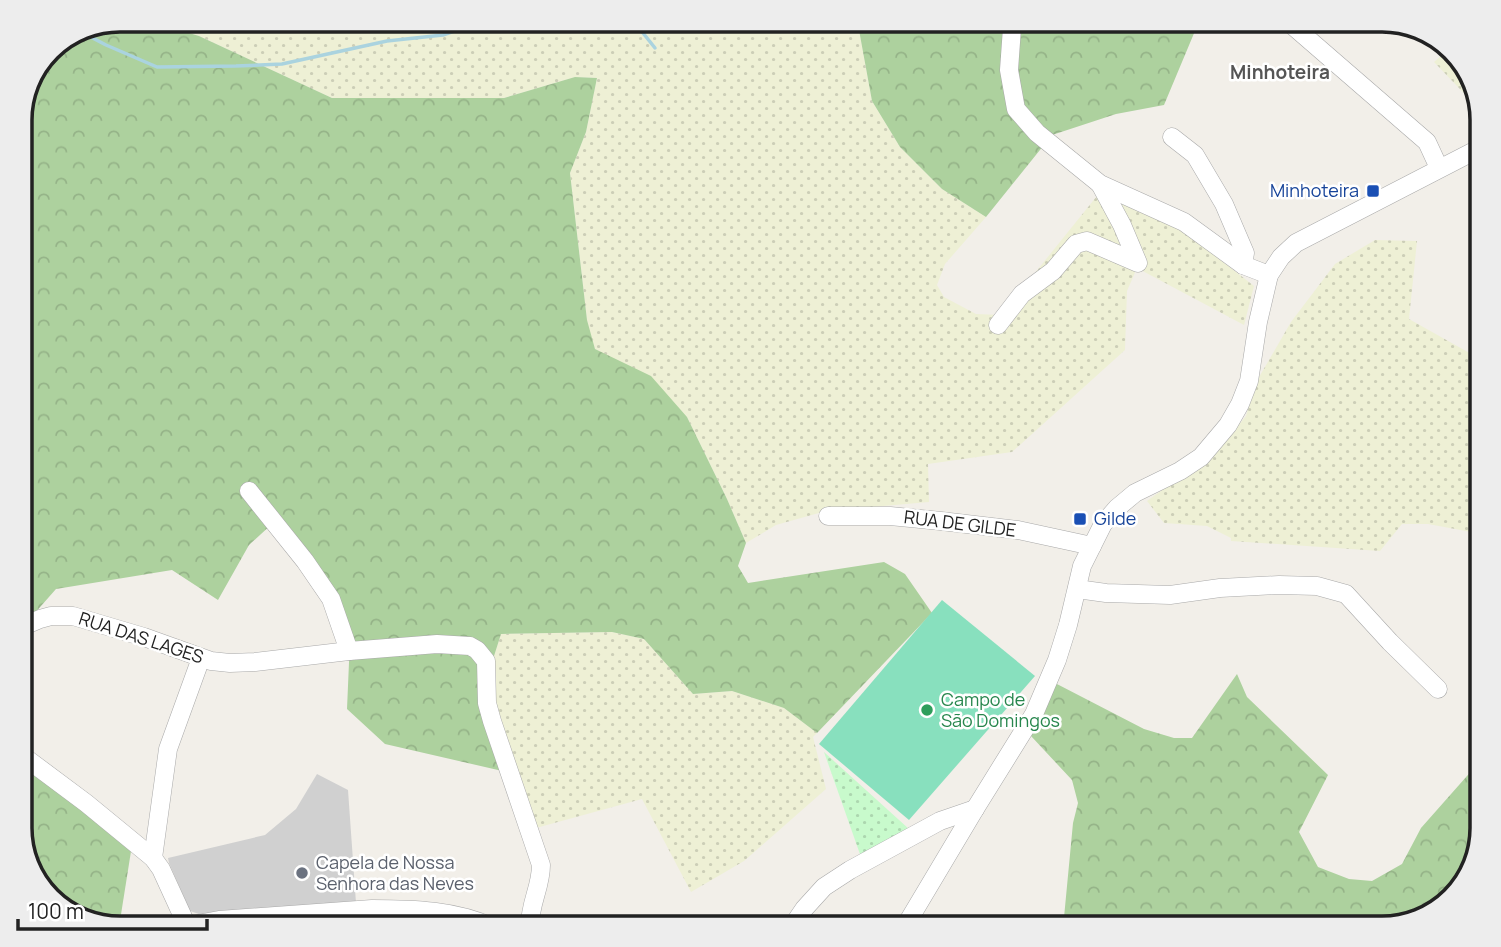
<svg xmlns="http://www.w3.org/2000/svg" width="1501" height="947" font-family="Manrope,sans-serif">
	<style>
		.religious { fill: #d0d0d0 }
		.farmland { fill: url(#farmland-dots) }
		.forest { fill: url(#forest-crowns) }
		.park { fill: url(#park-dots) }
		.pitch { fill: #88e0be }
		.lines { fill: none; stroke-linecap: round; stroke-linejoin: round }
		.stream { stroke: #aad3df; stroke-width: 3.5 }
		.minor-casing { stroke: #a9a9a9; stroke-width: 19 }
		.minor { stroke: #fff; stroke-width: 18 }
		.transit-dot { fill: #1a4fb4; stroke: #fff; stroke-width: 2.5 }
		.leisure-dot { fill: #2e9e5b; stroke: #fff; stroke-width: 2.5 }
		.worship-dot { fill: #6b7280; stroke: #fff; stroke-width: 2.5 }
		.labels { text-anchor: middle; stroke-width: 5; stroke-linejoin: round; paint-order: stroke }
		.transit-label { font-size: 18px; fill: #164399; stroke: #fff; text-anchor: end }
		.street-label { font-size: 18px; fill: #222; stroke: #fff }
		.leisure-label { font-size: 18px; fill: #27864d; stroke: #fff; text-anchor: start }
		.worship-label { font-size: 18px; fill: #5b616d; stroke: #fff; text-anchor: start }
		.neighbourhood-label { font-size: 19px; font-weight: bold; fill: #555; stroke: #fff }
		.rim { fill: none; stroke: #222; stroke-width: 3.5 }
	</style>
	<defs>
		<pattern id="farmland-dots" width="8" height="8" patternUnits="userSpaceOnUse" patternTransform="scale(1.75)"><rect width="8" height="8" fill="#eef0d5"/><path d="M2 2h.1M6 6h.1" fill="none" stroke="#ccceb7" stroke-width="1.8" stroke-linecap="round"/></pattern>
		<pattern id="forest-crowns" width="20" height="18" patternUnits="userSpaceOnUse" patternTransform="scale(1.75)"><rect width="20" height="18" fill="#add19e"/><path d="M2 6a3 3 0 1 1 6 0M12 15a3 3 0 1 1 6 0" fill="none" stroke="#95b388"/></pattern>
		<pattern id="park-dots" width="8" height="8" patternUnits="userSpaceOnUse" patternTransform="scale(1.75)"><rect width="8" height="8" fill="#c8facc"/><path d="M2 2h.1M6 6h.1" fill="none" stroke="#acd6af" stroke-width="1.8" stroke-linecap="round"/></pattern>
	</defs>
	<rect width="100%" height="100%" fill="#f2efe9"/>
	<polygon class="religious" points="317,774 348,790 356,903 199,914 190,911 169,863 168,858 265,835 296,809"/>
	<g class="farmland">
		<polygon points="184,19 754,19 760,22 773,19 857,19 872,101 900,147 942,189 986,217 945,264 937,285 944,297 976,314 1001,315 1101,191 1172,222 1254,286 1244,325 1137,268 1127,291 1125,350 1012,452 928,464 929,502 826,511 776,525 746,543 727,499 687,417 595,349 590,334 587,320 570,173 586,132 597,78 575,77 504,98 332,98 199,36 182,31"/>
		<polygon points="1449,49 1468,70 1481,111 1434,62"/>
		<polygon points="1375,240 1417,241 1409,319 1482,360 1482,534 1428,524 1402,524 1380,551 1231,541 1231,538 1207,526 1164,523 1147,501 1219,449 1246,416 1255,384 1291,322 1335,264"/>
		<polygon points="612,632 644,639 693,694 732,691 784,708 817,733 813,737 826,789 744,861 691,892 642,799 536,828 511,773 488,675 501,634"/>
	</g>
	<g class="forest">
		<polygon points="120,19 143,19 199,36 332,98 504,98 575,77 597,78 586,132 570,173 587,320 595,349 651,376 687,417 727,499 746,543 738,566 748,583 884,562 905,574 932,613 817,733 784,708 732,691 693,694 644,639 612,632 501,634 488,675 511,773 385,744 347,709 350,639 273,523 249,545 218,600 172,570 56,589 19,631 19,114 49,48"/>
		<polygon points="857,19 1200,19 1164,105 1116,114 1052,135 986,217 942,189 900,147 872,101"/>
		<polygon points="1237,674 1247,697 1328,775 1299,832 1318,867 1349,879 1372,881 1402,864 1421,828 1482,759 1482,828 1465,883 1431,914 1382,928 1063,928 1073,823 1078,803 1072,780 1031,736 1055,683 1144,729 1174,738 1192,738"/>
		<polygon points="19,760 132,845 119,927 64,911 33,877 19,833"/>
	</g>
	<polygon class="park" points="824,752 909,829 861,857"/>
	<polygon class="pitch" points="942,600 1035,676 909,820 819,744"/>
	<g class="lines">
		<g class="stream">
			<polyline points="626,19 643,33 655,48"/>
			<polyline points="85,34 106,45 157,67 236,66 282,64 387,41 443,35 488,19"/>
		</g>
		<g class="minor-casing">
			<g id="minor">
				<polyline points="1015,19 1012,28 1009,70 1016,109 1037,133 1100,184 1184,222 1243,265 1269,275"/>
				<polyline points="1285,19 1427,142 1439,168"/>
				<polyline points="1172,137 1195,155 1224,204 1245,253 1243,265"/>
				<polyline points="998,325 1022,294 1053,271 1076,244 1087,241 1138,263 1122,225 1100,184"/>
				<polyline points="249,491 305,561 331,599 349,651"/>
				<polyline points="828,516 890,516 941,521 1018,530 1092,546"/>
				<polyline points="1077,589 1106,593 1170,595 1220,588 1279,585 1317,586 1346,594 1390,642 1438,689"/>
				<path d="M 19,628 L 40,619 L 51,616 L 73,616 L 144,637 L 211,661 L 230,663 L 255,662 L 349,651 L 437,644 L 470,646 L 477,650 L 486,661 L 487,703 L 492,721 L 541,865 C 541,888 529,904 530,928"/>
				<polyline points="19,753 86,803 153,858 161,869 188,928"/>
				<polyline points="153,858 168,749 201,658"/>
				<path d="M 187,926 L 219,920 L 372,909 C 413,909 456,910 494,928"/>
				<polyline points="791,928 804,909 824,887 850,870 940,821 975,809"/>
				<polyline points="904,928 975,809 1034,714 1057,660 1068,625 1082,566 1103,524 1117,508 1135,493 1180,471 1201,457 1228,425 1240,404 1249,381 1258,322 1269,275 1281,257 1296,243 1482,147"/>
			</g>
		</g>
		<use href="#minor" class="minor"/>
	</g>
	<g class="transit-dot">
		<rect x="1366" y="184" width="14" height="14" rx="3.5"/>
		<rect x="1073" y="512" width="14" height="14" rx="3.5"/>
	</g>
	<circle class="leisure-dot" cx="927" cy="710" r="7"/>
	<circle class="worship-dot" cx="302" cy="873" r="7"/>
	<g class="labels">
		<g class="transit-label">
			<text x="1359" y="197">Minhoteira</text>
			<text x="1094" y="525" text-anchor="start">Gilde</text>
		</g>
		<g class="street-label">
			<text transform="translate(960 524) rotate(7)" y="6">RUA DE GILDE</text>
			<text transform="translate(141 638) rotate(18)" y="6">RUA DAS LAGES</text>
		</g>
		<g class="leisure-label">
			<text x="941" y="706">Campo de<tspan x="941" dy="21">São Domingos</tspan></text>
		</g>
		<g class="worship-label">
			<text x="316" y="869">Capela de Nossa<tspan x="316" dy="21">Senhora das Neves</tspan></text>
		</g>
		<g class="neighbourhood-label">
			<text x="1280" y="79">Minhoteira</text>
		</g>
	</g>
	<path d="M0 0H1501V947H0ZM120 32H1382A88 88 0 0 1 1470 120V828A88 88 0 0 1 1382 916H120A88 88 0 0 1 32 828V120A88 88 0 0 1 120 32Z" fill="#ededed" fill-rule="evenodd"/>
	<path class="rim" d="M120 32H1382A88 88 0 0 1 1470 120V828A88 88 0 0 1 1382 916H120A88 88 0 0 1 32 828V120A88 88 0 0 1 120 32Z"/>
	<path d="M18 919v10h189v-10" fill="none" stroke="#222222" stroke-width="3.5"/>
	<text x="28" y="919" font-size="21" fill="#222222" stroke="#ffffff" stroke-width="5" paint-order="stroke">100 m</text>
</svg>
